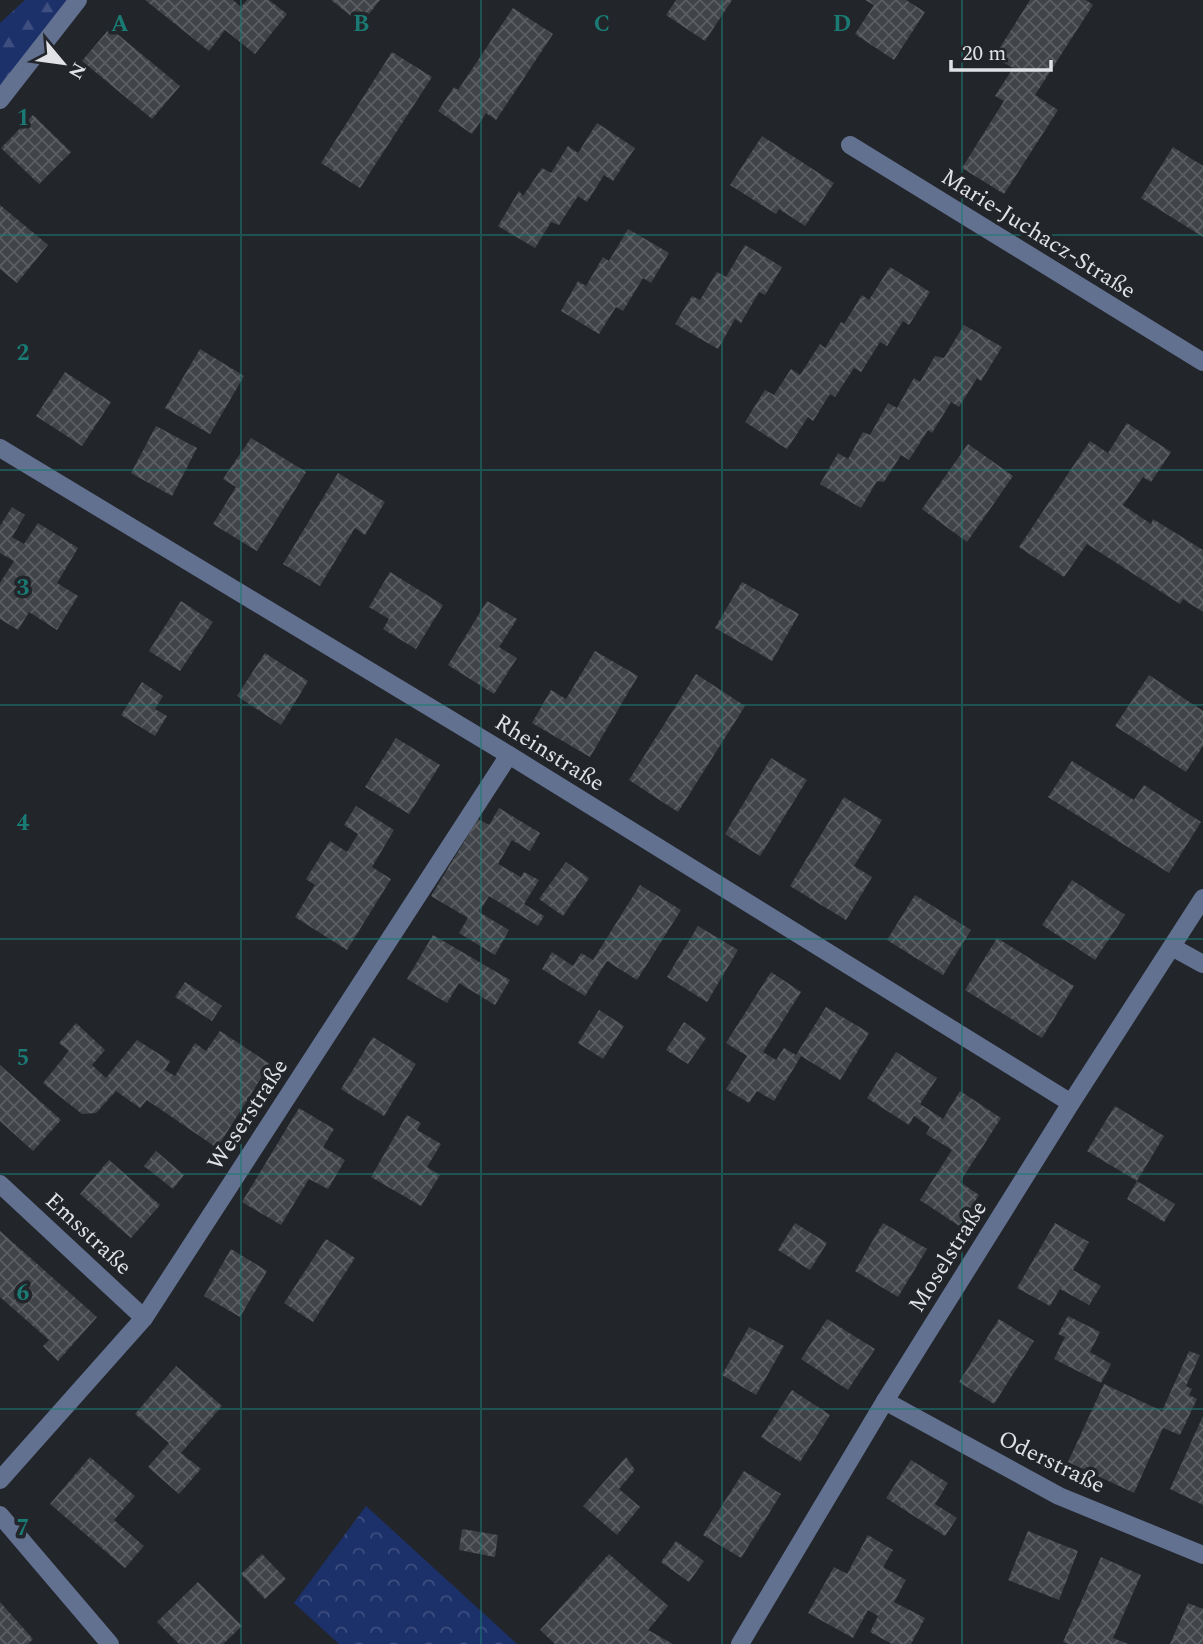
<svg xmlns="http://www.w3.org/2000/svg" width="1203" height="1644" font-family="Spectral,serif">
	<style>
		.forest { fill: url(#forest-firs) }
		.park { fill: url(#park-crowns) }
		.building { fill: url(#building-cross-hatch) }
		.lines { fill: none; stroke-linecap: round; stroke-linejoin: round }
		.minor { stroke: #637191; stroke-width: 18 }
		.grid { fill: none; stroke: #1a7b74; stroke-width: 2; stroke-opacity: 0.55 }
		.labels { text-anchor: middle; stroke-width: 7; stroke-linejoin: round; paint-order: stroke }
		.street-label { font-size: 23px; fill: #e1e2e6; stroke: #22252a }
		.grid-label { font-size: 23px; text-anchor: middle; font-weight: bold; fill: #1a7b74; stroke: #22252a; stroke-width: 7; stroke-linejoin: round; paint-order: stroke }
	</style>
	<defs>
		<pattern id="forest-firs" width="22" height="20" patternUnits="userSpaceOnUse" patternTransform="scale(1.75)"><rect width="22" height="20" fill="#1c306a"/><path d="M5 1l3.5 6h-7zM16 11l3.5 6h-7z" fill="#3d4e7f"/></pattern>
		<pattern id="park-crowns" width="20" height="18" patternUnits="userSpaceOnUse" patternTransform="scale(1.75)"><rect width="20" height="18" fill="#1c306a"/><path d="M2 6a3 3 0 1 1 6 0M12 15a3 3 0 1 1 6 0" fill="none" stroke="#3d4e7f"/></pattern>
		<pattern id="building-cross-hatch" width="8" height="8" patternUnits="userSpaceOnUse" patternTransform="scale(1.75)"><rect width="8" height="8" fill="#404348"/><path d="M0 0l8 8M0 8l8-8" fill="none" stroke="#5b5e62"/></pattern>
	</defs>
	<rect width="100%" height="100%" fill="#22252a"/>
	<polygon class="forest" points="25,0 79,0 0,101 0,23"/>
	<polygon class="park" points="366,1506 517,1644 339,1644 294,1603"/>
	<g class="building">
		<polygon points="145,0 233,0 241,7 247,0 269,0 287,14 255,54 225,30 209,51"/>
		<polygon points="331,0 380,0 361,24"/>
		<polygon points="676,0 732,0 705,41 666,15"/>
		<polygon points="865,0 906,0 925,12 894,60 855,34 874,5"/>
		<polygon points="1030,0 1086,0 1093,5 1035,95 1058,110 1004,194 962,168 1004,101 995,96 1013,68 994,57"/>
		<polygon points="513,8 553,34 496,120 486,113 472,134 438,111 454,87 458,90"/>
		<polygon points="110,28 180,86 152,119 82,61"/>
		<polygon points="392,52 432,77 360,188 321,163"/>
		<polygon points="33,115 71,152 39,184 1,148"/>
		<polygon points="597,123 635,148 613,181 604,175 587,202 578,196 559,225 551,222 535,248 498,226 519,191 523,196 542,168 551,173 568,146 578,153"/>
		<polygon points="762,136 834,183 805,226 779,209 776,214 730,185"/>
		<polygon points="1173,147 1203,166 1203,237 1141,198"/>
		<polygon points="0,205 48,245 17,283 0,269"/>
		<polygon points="628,229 669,253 651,283 643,278 623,311 616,307 599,334 561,311 578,281 586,286 603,257 609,261"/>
		<polygon points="745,245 782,267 765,295 759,292 741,323 735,319 718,349 675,324 692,296 700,300 717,272 726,277"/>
		<polygon points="890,267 930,292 909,325 903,321 887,346 880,342 861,372 854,368 835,397 830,394 813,421 808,417 787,449 745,422 765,390 774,395 791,369 800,375 820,344 825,348 841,322 844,324 862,295 869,300"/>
		<polygon points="964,325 1002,347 981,381 977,378 959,407 951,402 932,433 928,430 909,460 901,455 884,482 877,481 861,508 820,484 838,453 848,459 863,432 870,435 888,403 897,408 914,378 920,382 935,356 944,358"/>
		<polygon points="200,349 244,376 210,434 165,408"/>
		<polygon points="65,372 111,402 82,446 36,416"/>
		<polygon points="1127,423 1171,452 1151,482 1143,477 1123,505 1151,524 1153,519 1203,550 1203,612 1183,599 1180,604 1087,544 1064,577 1019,547 1090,441 1108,453"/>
		<polygon points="156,426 197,448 172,496 131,473"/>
		<polygon points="251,438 306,472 257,551 213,524 236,487 223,479"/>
		<polygon points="968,444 1013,476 967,542 922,509"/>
		<polygon points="338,473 385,502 365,535 355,528 320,586 283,564"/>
		<polygon points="12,507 25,515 12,537 24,544 38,523 78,548 57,583 78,596 57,630 29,612 18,630 0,619 0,583 14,561 0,553 0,526"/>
		<polygon points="390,572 443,605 416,649 383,629 389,619 369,607"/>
		<polygon points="742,582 799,614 772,661 715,628"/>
		<polygon points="181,601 213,622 180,671 149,651"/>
		<polygon points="487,601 517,619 499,647 517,658 494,694 448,665"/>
		<polygon points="595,651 638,676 590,757 532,723 551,690 566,699"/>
		<polygon points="265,653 308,681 281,725 237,696"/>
		<polygon points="696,674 745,706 678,812 629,780"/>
		<polygon points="1149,675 1203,711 1203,746 1186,772 1115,726"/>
		<polygon points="142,682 163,696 155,709 167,716 155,736 121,715"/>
		<polygon points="396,738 440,765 409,814 365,787"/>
		<polygon points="771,758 807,780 760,856 725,834"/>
		<polygon points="1072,761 1134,800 1144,785 1201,822 1169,873 1048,797"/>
		<polygon points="844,797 882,820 854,866 872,877 846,920 790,886"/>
		<polygon points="356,806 394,830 372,867 391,879 347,950 295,917 315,885 306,879 330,841 347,852 358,834 344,825"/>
		<polygon points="499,808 540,833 530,851 512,840 498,864 521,877 524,872 539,880 524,904 544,916 538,926 489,896 479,912 509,930 495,955 459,933 468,918 431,896 478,819 489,825"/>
		<polygon points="566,862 589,878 563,916 539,899"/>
		<polygon points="1072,880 1125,915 1095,960 1042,925"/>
		<polygon points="640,885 681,910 637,980 607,961 585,996 542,969 552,952 573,966 581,953 593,960"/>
		<polygon points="915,895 971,930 943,975 887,940"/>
		<polygon points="698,926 738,950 707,1002 667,977"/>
		<polygon points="433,935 510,980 495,1005 459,983 447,1003 407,979"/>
		<polygon points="997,938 1074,986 1042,1038 965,990"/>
		<polygon points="771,972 801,992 763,1052 776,1060 784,1048 796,1055 826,1007 869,1033 840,1080 801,1056 774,1101 757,1091 749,1103 726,1089 747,1056 726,1043"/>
		<polygon points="185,982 222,1006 212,1021 175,997"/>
		<polygon points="599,1010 624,1026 603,1059 578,1043"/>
		<polygon points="684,1022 706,1038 688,1064 666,1050"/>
		<polygon points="76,1023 105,1050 92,1065 106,1078 137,1040 170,1061 165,1070 175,1076 195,1043 206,1051 220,1031 270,1064 217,1148 147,1100 140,1108 116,1091 96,1113 82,1114 43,1083 69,1051 59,1043"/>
		<polygon points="373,1037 416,1064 384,1116 341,1089"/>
		<polygon points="896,1052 937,1078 920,1104 943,1119 960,1091 1001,1118 960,1182 979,1195 959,1226 920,1200 952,1150 926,1134 930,1127 914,1116 909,1125 867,1098"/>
		<polygon points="0,1065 61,1120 33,1151 0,1121"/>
		<polygon points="1115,1106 1164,1136 1137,1181 1087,1151"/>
		<polygon points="299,1108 334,1129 323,1147 345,1160 328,1189 309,1179 281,1225 242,1202"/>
		<polygon points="407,1115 421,1123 417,1130 441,1144 427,1167 440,1175 421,1206 371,1177"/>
		<polygon points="156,1151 184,1175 173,1189 144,1166"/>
		<polygon points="109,1160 160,1205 131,1238 80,1194"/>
		<polygon points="1137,1181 1175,1204 1164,1222 1127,1199"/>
		<polygon points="795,1223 827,1243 810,1270 778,1250"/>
		<polygon points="883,1223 927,1249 898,1297 855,1271"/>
		<polygon points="1055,1223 1089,1242 1073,1270 1101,1286 1089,1305 1060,1289 1050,1306 1017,1288"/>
		<polygon points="0,1231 97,1317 58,1361 43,1346 49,1340 0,1297"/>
		<polygon points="326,1239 355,1258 313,1322 284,1303"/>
		<polygon points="231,1249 267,1271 240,1317 204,1296"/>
		<polygon points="1068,1316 1100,1332 1090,1352 1111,1364 1101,1383 1054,1359 1065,1337 1058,1334"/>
		<polygon points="827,1319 875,1349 848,1390 801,1359"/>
		<polygon points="999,1319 1034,1341 994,1404 959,1382"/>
		<polygon points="749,1327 784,1346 756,1395 722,1375"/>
		<polygon points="1189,1351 1200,1355 1186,1386 1192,1389 1189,1395 1197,1399 1180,1435 1163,1428 1134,1493 1068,1462 1104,1384 1162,1411"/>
		<polygon points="176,1366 222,1406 181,1453 201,1469 179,1494 148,1467 169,1443 135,1414"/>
		<polygon points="792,1390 830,1415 800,1462 761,1437"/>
		<polygon points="1203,1416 1203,1505 1170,1489"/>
		<polygon points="90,1457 135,1496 114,1520 144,1546 125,1568 50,1504"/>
		<polygon points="626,1457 635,1470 619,1489 640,1507 617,1535 583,1506"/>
		<polygon points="911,1460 948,1483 935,1504 957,1518 945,1536 886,1498"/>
		<polygon points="744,1471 781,1494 741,1558 703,1535"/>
		<polygon points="462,1529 498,1535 495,1557 459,1550"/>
		<polygon points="1028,1531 1078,1551 1059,1600 1008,1580"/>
		<polygon points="868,1535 893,1550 883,1567 906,1580 894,1602 925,1618 911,1644 892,1644 870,1632 878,1616 868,1610 853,1638 808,1613 834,1567 847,1574"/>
		<polygon points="676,1541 704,1561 689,1582 661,1562"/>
		<polygon points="262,1554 286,1579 265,1599 241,1574"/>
		<polygon points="609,1554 668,1606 648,1630 673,1644 555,1644 540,1630"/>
		<polygon points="1101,1557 1141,1575 1113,1638 1128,1644 1068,1644 1063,1642"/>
		<polygon points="198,1582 242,1626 223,1644 179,1644 157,1622"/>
		<polygon points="0,1602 33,1639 28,1644 0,1644"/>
		<polygon points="1188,1603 1203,1609 1203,1644 1170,1644"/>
	</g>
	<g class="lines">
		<g class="minor">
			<polyline points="0,100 78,0"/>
			<polyline points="850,145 1203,362"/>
			<polyline points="0,448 509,755 1071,1103"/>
			<polyline points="1172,947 1203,964"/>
			<polyline points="0,1184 144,1318"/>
			<polyline points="885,1401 1059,1496 1203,1555"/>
			<polyline points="0,1480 144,1318 509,755"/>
			<polyline points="0,1515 110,1644"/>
			<polyline points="740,1644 885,1401 1071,1103 1203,898"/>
		</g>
	</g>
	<path class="grid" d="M 241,0 L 241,1644M 481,0 L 481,1644M 722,0 L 722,1644M 962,0 L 962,1644M 0,235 L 1203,235M 0,470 L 1203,470M 0,705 L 1203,705M 0,939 L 1203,939M 0,1174 L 1203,1174M 0,1409 L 1203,1409"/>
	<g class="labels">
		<g class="street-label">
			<text transform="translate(1039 233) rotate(32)" y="8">Marie-Juchacz-Straße</text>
			<text transform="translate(550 752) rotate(32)" y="8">Rheinstraße</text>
			<text transform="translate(247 1114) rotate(-57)" y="8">Weserstraße</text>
			<text transform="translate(89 1233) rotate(43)" y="8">Emsstraße</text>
			<text transform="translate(947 1256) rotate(-58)" y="8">Moselstraße</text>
			<text transform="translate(1052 1461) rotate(26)" y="8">Oderstraße</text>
		</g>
	</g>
	<g class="grid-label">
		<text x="120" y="31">A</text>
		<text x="361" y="31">B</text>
		<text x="602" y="31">C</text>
		<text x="842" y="31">D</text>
		<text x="23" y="125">1</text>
		<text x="23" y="360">2</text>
		<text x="23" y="595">3</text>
		<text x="23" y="830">4</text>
		<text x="23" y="1065">5</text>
		<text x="23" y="1300">6</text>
		<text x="23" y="1535">7</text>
	</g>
	<g transform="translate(63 63) rotate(119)" stroke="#22252a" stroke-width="5" paint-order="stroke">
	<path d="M0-5L12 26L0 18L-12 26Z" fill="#e1e2e6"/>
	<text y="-10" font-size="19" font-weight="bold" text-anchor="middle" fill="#e1e2e6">N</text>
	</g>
	<path d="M951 60v10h100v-10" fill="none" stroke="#e1e2e6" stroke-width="3.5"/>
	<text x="962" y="60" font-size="21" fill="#e1e2e6" stroke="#22252a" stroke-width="5" paint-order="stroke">20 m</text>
</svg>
